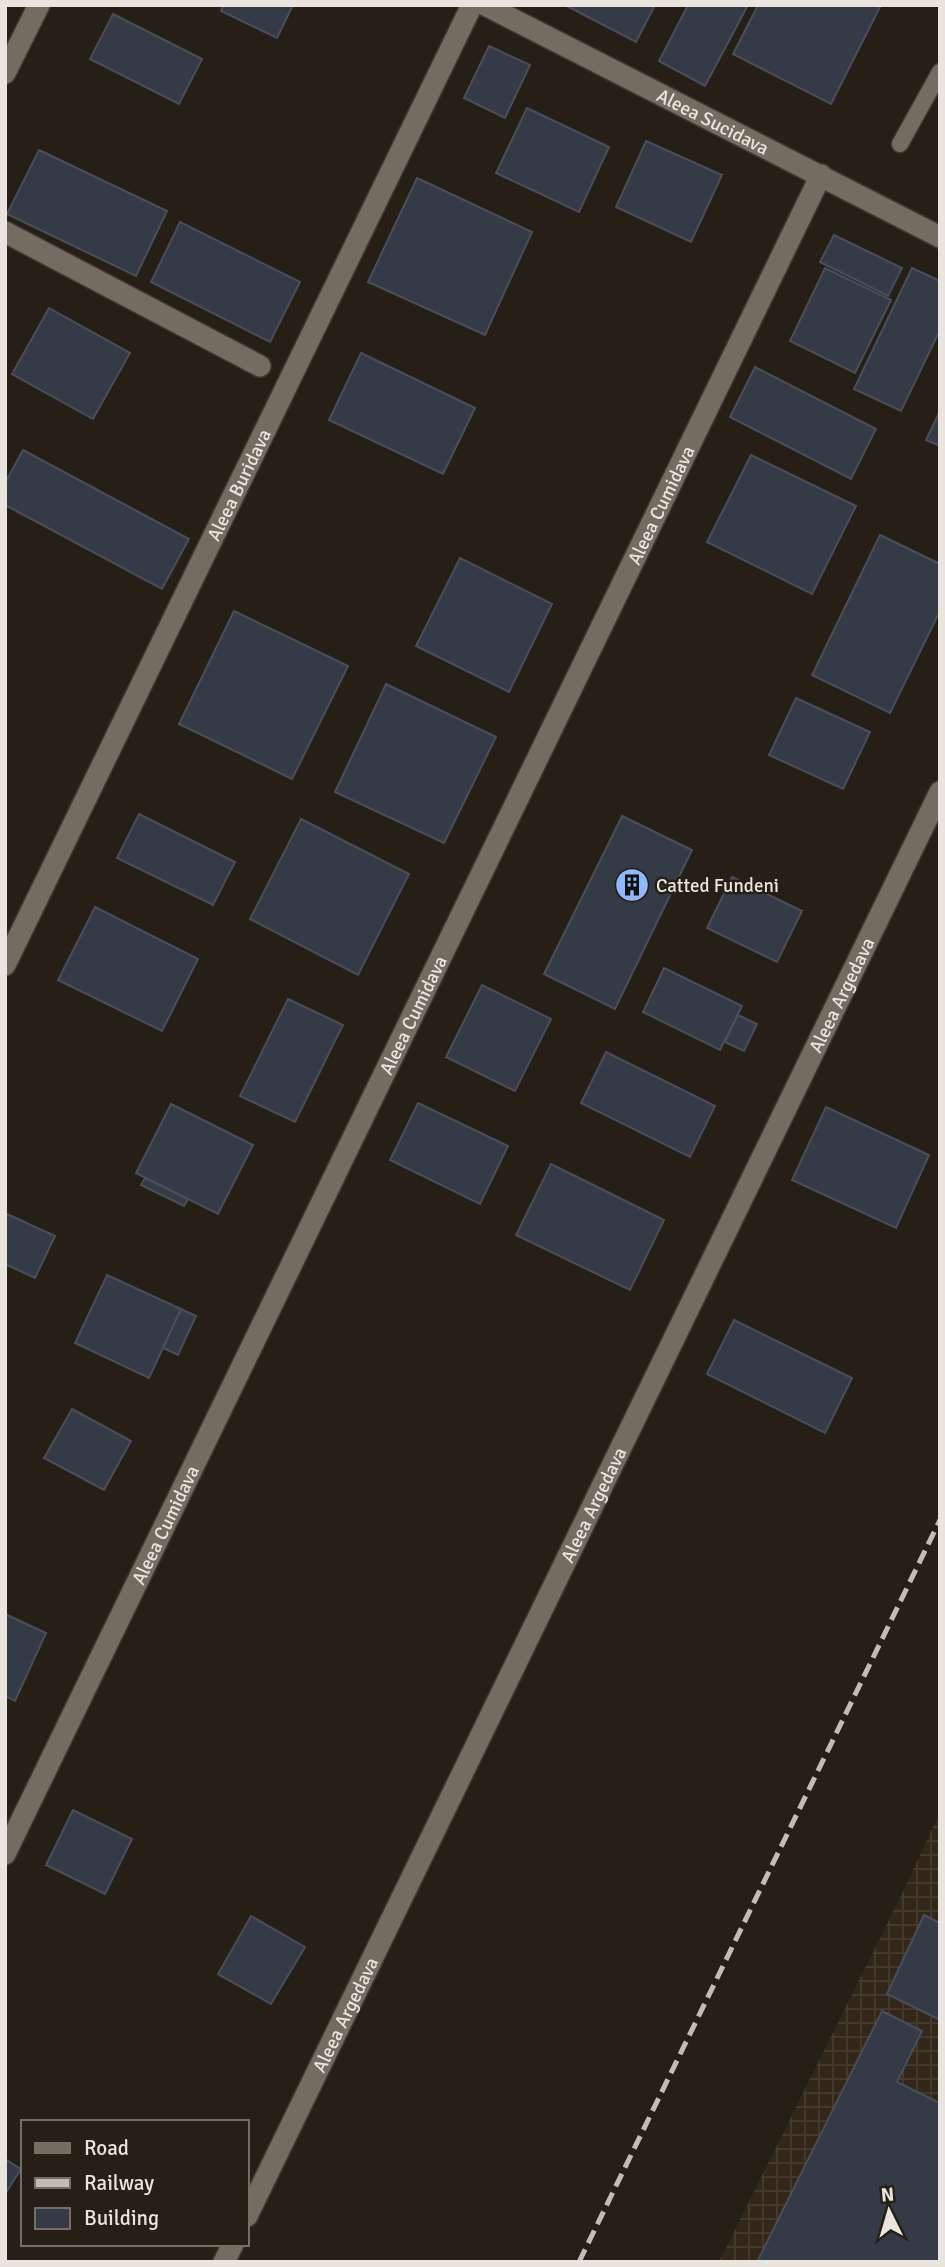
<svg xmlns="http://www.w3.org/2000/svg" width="945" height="2267" font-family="Signika,sans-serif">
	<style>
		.industrial { fill: url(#industrial-grid) }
		.building { fill: #353b46; stroke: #484f5a; stroke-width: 2 }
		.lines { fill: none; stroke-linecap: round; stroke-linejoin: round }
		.lane-casing { stroke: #3f3933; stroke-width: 19 }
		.street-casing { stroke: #3f3933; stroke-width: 24 }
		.lane { stroke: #756c61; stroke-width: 16 }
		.street { stroke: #756c61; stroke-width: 21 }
		.rail { stroke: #c1bcb5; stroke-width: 5; stroke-dasharray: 14 7; stroke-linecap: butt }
		.labels { text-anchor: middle; stroke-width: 5; stroke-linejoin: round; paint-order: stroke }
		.street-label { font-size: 19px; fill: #e9e4de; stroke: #261f15 }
		.poi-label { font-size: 19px; fill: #e9e4de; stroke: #261f15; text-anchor: start }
	</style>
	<defs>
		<pattern id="industrial-grid" width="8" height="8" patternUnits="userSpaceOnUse" patternTransform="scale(1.75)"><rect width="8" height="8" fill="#322718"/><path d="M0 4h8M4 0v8" fill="none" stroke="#463c2e"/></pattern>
	</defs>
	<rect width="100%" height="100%" fill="#261f15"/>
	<polygon class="industrial" points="940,1812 940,2262 719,2262 900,1898"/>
	<g class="building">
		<polygon points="223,5 293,5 277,38 221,11"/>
		<polygon points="565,5 655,5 636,42"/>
		<polygon points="688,5 748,5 705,86 659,61"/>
		<polygon points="758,5 881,5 831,104 733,54"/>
		<polygon points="113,14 202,59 179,104 90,59"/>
		<polygon points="489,46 530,65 505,118 464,98"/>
		<polygon points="527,108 609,147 579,212 496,173"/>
		<polygon points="646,141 722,175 691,242 616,207"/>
		<polygon points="39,150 167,211 136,276 7,214"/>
		<polygon points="417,178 532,232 485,335 368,282"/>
		<polygon points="180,222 300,282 270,342 151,282"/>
		<polygon points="834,235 902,268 888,296 820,262"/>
		<polygon points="825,268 891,300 855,373 790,341"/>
		<polygon points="912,268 940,281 940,330 901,411 854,389"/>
		<polygon points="49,308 130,353 93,419 12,374"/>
		<polygon points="361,353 475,408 443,474 329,420"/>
		<polygon points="755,367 876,429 851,479 730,417"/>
		<polygon points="940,411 940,446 926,440"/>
		<polygon points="23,450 189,539 162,589 5,505 5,483"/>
		<polygon points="751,455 856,506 812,594 707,542"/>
		<polygon points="880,535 940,564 940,611 890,713 812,675"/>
		<polygon points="460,558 552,604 509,692 416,646"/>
		<polygon points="234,611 348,666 292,779 179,724"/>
		<polygon points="386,684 496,737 444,843 335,792"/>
		<polygon points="796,698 870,732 843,789 769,755"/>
		<polygon points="139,814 235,862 213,905 117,858"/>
		<polygon points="622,816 692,850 615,1009 544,974"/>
		<polygon points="301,819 409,874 358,975 250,919"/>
		<polygon points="732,877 802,911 777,962 707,928"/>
		<polygon points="95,907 198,959 162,1031 58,980"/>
		<polygon points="664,968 742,1006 720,1050 643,1012"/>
		<polygon points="482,985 551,1019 515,1091 446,1057"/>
		<polygon points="288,999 343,1025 295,1122 240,1096"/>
		<polygon points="738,1015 757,1024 744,1051 725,1042"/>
		<polygon points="606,1052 715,1106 690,1157 581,1103"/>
		<polygon points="418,1103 508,1146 480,1204 390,1160"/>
		<polygon points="171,1104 253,1145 218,1214 136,1173"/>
		<polygon points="826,1107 929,1155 896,1228 792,1180"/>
		<polygon points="551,1164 664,1220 630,1290 516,1235"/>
		<polygon points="145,1178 188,1199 184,1206 141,1185"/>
		<polygon points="5,1213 55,1236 35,1278 5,1264"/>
		<polygon points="107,1275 181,1309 149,1378 75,1343"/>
		<polygon points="181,1309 196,1316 178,1355 163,1348"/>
		<polygon points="734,1320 852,1378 825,1433 707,1374"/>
		<polygon points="72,1409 131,1441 104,1490 44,1458"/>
		<polygon points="5,1614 46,1633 15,1701 5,1696"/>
		<polygon points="73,1810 132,1839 105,1894 46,1865"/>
		<polygon points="924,1915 940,1923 940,2020 887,1994"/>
		<polygon points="251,1916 305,1947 271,2004 218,1974"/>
		<polygon points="882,2011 922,2031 897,2082 940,2103 940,2262 757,2262"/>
		<polygon points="5,2159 21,2169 5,2194"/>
	</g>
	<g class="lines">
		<g class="lane-casing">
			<polyline id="lane" points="900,144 940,72"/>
		</g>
		<g class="street-casing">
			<g id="street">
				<path id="s1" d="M 485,5 L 940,237"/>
				<polyline points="5,73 39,5"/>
				<polyline points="5,232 260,366"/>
				<path id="s2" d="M 5,965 L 472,5"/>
				<path id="s3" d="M 5,1854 L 821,175"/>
				<path id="s4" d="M 247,2216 L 940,792"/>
				<polyline points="224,2262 233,2244"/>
			</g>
		</g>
		<use href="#lane" class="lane"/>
		<use href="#street" class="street"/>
		<polyline class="rail" points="579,2262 940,1520"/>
	</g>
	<defs>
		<g id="building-disc" transform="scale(1.75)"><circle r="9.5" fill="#90b8fd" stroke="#261f15"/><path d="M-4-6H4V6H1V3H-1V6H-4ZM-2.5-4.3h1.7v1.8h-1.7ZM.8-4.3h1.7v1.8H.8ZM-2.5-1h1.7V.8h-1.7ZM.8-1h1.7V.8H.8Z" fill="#111"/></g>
	</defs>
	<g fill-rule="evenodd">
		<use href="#building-disc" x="632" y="885"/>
	</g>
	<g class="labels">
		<g class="street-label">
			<text dy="7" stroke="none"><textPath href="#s1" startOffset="256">Aleea Sucidava</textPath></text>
			<text dy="7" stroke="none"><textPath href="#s2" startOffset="534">Aleea Buridava</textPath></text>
			<text dy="7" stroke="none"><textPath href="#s3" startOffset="1500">Aleea Cumidava</textPath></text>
			<text dy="7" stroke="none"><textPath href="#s4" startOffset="1358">Aleea Argedava</textPath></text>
			<text dy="7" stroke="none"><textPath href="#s3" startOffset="933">Aleea Cumidava</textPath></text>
			<text dy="7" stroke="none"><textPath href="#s4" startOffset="791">Aleea Argedava</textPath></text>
			<text dy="7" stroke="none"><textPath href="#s3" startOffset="366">Aleea Cumidava</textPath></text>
			<text dy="7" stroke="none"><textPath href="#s4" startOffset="224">Aleea Argedava</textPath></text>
		</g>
		<g class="poi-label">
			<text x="656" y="892">Catted Fundeni</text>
		</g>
	</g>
	<rect width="945" height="2267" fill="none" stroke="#e9e4de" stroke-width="14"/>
	<rect x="21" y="2120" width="228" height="126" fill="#261f15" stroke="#746e65" stroke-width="2"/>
	<rect x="35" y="2143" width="35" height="10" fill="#756c61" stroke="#746e65" stroke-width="2"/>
	<text x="84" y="2155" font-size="21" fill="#e9e4de">Road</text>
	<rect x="35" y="2178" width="35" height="10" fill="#c1bcb5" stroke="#746e65" stroke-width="2"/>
	<text x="84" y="2190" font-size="21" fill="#e9e4de">Railway</text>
	<rect x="35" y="2208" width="35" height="21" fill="#353b46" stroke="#746e65" stroke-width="2"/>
	<text x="84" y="2225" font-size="21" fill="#e9e4de">Building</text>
	<g transform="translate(889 2211) rotate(355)" stroke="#261f15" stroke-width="5" paint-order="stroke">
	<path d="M0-5L12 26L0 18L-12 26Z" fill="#e9e4de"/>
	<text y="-10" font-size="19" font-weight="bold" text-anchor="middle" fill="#e9e4de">N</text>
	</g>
</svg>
